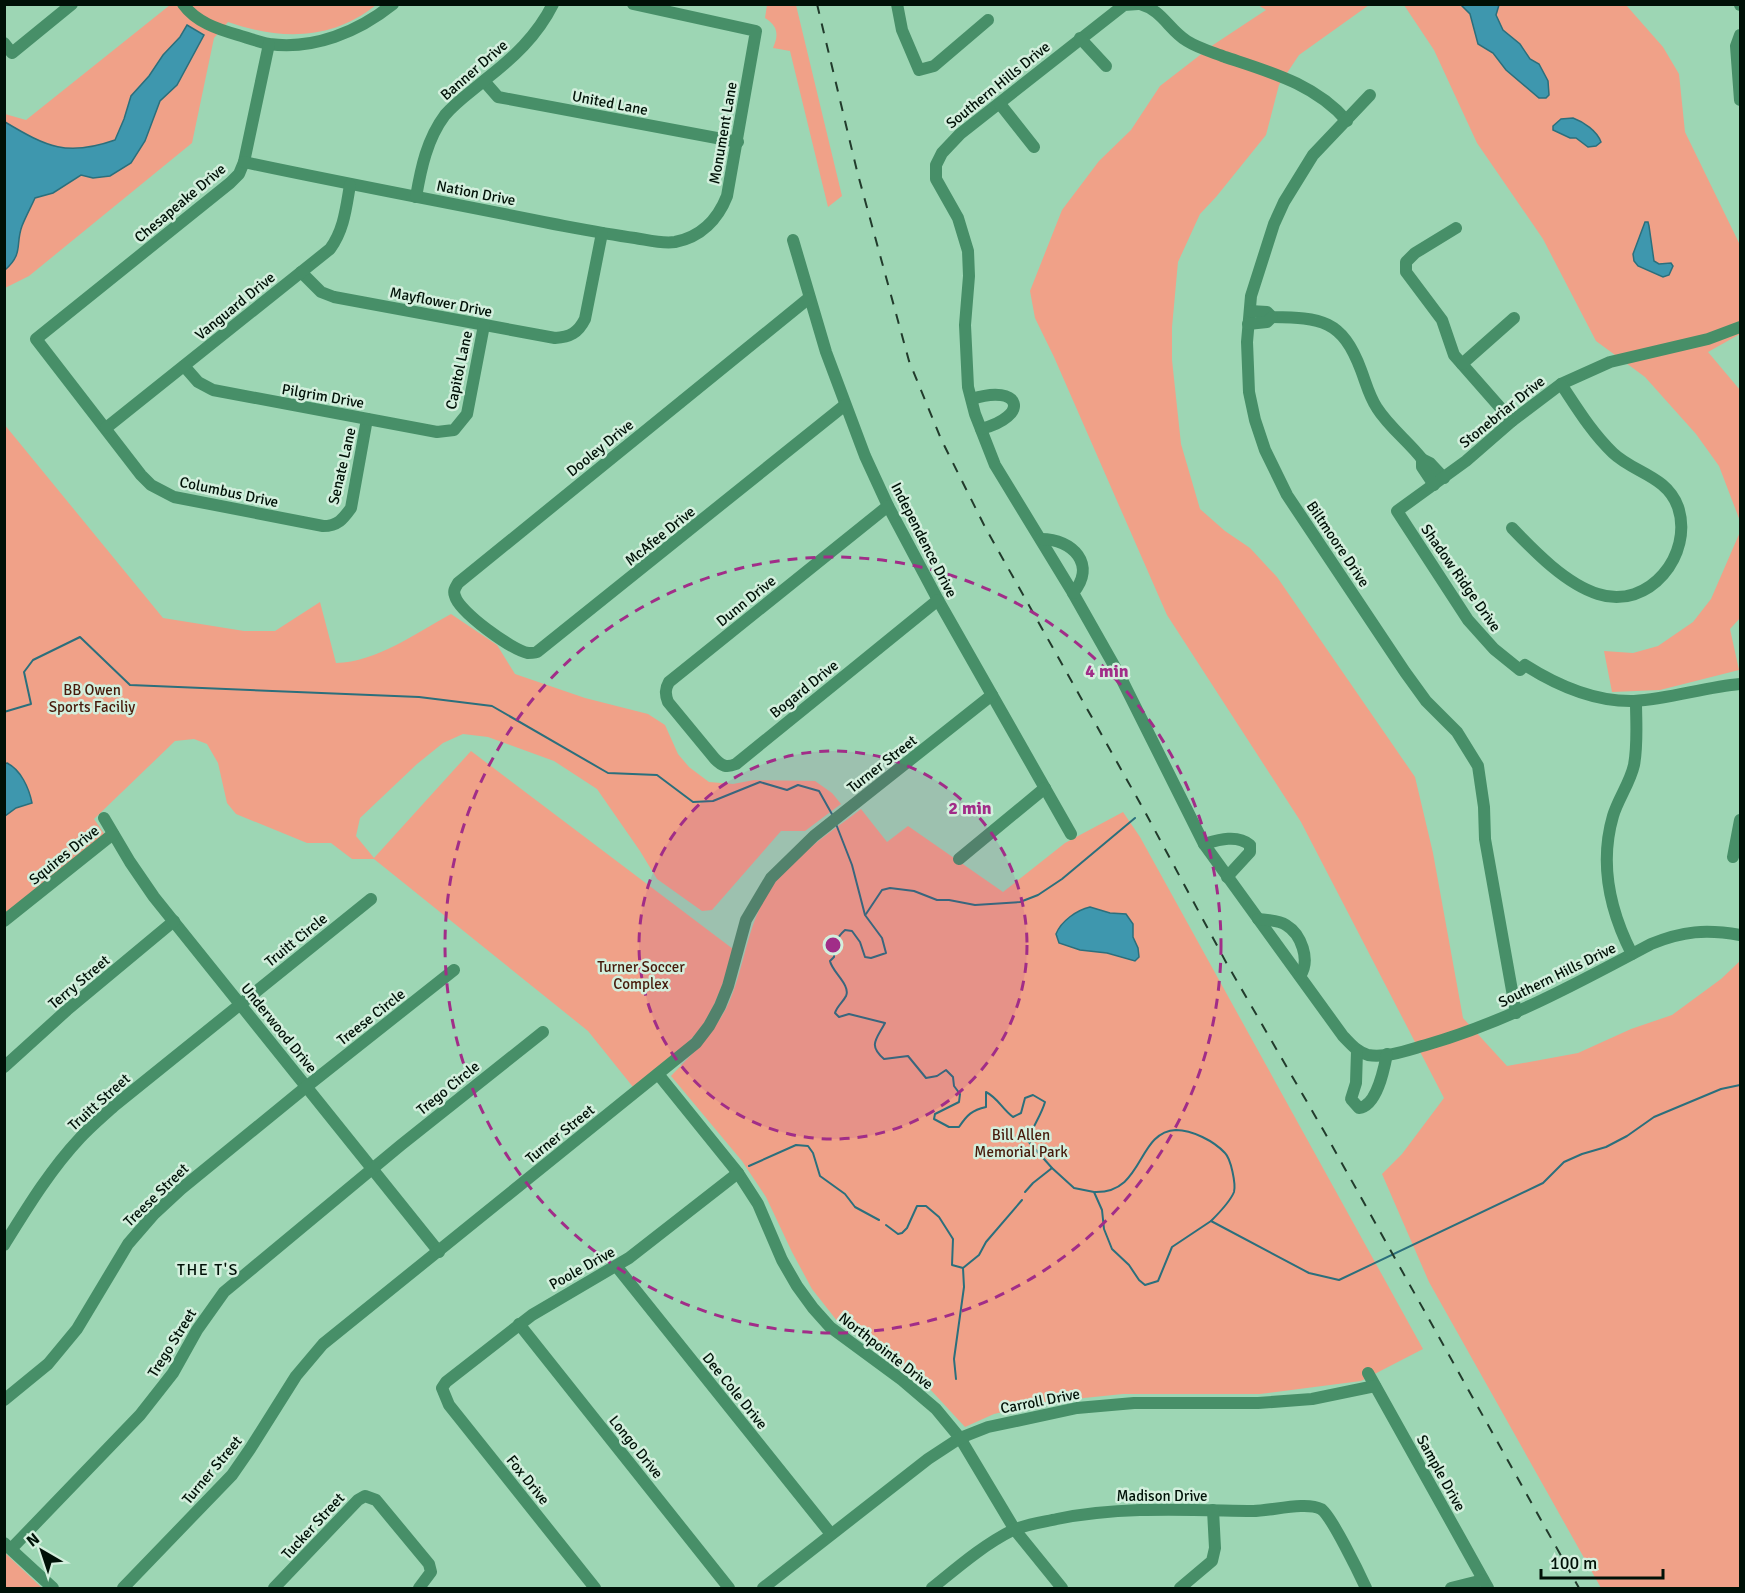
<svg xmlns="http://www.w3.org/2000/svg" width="1745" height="1593" font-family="Signika,sans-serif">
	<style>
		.green { fill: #f0a188 }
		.water { fill: #3e97ae; stroke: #2b6f7c; stroke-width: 1.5 }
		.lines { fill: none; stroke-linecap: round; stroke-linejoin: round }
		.stream { stroke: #2b6f7c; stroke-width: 2 }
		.minor { stroke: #478f68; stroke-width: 12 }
		.rail { stroke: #223b2c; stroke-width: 2; stroke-dasharray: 10 10; stroke-linecap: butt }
		.ring { fill: none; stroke: #a12d88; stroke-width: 3; stroke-dasharray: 10 8 }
		.labels { text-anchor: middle; stroke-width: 5; stroke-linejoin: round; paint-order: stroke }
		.street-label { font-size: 15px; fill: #001107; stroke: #d3efdd }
		.park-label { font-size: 15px; fill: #461a0b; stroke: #d3efdd }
		.neighbourhood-label { font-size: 16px; letter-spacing: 1.5px; fill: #001107; stroke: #d3efdd }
		.centre { fill: #a12d88; stroke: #d3efdd; stroke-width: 3 }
		.ring-label { font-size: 18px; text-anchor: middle; font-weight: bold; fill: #a12d88; stroke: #d3efdd; stroke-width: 5; stroke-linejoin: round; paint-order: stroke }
	</style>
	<rect width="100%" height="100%" fill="#9dd6b4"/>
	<g class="green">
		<path d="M 170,5 L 376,5 C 331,41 280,40 228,22 L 214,38 L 192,143 L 29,276 L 5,288 L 5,114 L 26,120 Z"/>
		<path d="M 767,5 L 796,5 L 842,196 L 828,207 L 790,51 L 773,48 C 779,35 778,26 765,18 Z"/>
		<polygon points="1258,5 1369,5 1299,55 1279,85 1266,135 1216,197 1200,214 1178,262 1172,327 1172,360 1181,444 1200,509 1225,531 1250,548 1277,577 1415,777 1433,853 1463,1018 1507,1066 1578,1053 1631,1029 1672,1015 1721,979 1740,961 1740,1588 1601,1588 1429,1282 1382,1174 1402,1154 1444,1098 1301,822 1167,615 1054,357 1035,318 1030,291 1062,210 1099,161 1131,130 1160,86 1213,45 1266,10"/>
		<polygon points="1404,5 1626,5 1663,47 1679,74 1685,132 1740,245 1740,334 1708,352 1740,390 1740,521 1719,466 1696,434 1645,377 1596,341 1543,239 1477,143 1434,50"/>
		<path d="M 4,424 L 163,618 L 244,631 L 275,631 L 320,602 L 336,663 C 377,662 416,633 451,614 L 497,645 L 515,674 L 585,698 L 648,714 L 665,725 L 678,754 L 689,767 L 709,782 L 733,784 L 754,780 L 815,781 L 832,793 L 841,804 L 805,831 L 781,831 L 712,910 L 702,911 L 657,879 L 640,851 L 597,789 L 554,761 L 488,737 L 463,734 L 443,743 L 417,764 L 360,818 L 356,836 L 374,858 L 471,751 L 733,949 C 725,979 713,1018 690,1040 C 673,1057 652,1072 633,1087 L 588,1031 L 374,859 L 352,859 L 331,843 L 307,843 L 236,814 L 227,803 L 218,763 L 207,744 L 194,739 L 175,741 L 94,819 L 105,835 L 5,919 Z"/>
		<polygon points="1740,532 1740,618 1730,629 1739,670 1660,690 1612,692 1604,651 1633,653 1658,646 1693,622 1711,599"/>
		<path d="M 861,809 L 887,842 L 908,826 L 1003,892 L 1065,843 L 1123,812 L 1140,837 L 1423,1349 L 1361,1381 L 1260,1394 L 1123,1394 L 1045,1402 L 994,1414 L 965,1427 L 928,1387 L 838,1322 L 812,1289 L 792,1252 L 766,1197 L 742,1161 L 671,1076 C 692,1054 718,1029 730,1000 C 744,967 747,929 766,896 C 786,860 829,834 861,809 Z"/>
		<polygon points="5,1553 42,1588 5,1588"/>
	</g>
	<g class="water">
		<polygon points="1461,5 1499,5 1496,15 1503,30 1520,44 1530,59 1539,64 1548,81 1549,95 1546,98 1539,98 1506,70 1493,53 1478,44 1470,14"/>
		<path d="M 187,25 L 204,35 L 177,85 L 160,101 L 145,141 L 131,163 L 110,176 L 93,178 L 81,175 L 53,193 L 35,198 C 31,207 26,216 22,226 C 15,245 24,253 5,270 L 5,122 C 47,147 67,157 115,140 L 124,119 L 131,96 L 149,76 L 163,55 L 180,37 Z"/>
		<path d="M 1573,118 C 1584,122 1597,131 1601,142 L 1596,146 L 1588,147 L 1576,138 L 1570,138 L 1553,130 L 1553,126 L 1561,119 Z"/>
		<polygon points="1645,222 1648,222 1649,226 1654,261 1659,264 1671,263 1673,266 1669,275 1663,277 1638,266 1634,261 1633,254"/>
		<path d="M 7,763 C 21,770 29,788 32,803 L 16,808 L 5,816 L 4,764 Z"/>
		<path d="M 1090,907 L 1110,913 L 1126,914 L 1133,924 L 1133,937 L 1138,948 L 1139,957 L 1135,961 L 1107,953 L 1080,950 L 1059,943 L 1056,934 C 1061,921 1077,910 1090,907 Z"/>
	</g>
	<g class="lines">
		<g class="stream">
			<polyline points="4,712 31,704 24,672 33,660 80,637 130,685 419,697 492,706 608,773 657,775 693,802 713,801 760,782 787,790 798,785 819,791 833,816"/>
			<path d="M 836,824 L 852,865 L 865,915 L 882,938 L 886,953 L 871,958 L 865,957 L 860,942 L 852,931 L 845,930 C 836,938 834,945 834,957 L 830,961 C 832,972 851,985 846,996 C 843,1002 837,1006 835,1013 L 839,1017 L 849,1014 L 885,1023 C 876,1040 868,1045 884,1059 L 908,1056 L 926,1078 L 937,1076 L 946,1070 L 953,1077 L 954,1086 L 960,1094 L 959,1102 L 935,1114 L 934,1119 L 949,1127 L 959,1127 C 967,1115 972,1110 986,1107 L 986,1092 C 998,1098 1002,1109 1013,1117 L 1021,1113 L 1025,1098 L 1033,1095 L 1045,1102 C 1041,1116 1032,1127 1028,1141 L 1052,1168 L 1074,1188 L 1094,1192 L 1102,1210 L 1104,1229 L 1112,1249 L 1129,1265 L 1139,1280 L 1145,1285 L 1158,1281 L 1172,1247 L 1211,1221 L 1309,1273 L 1339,1280 L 1543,1183 L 1564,1162 L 1582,1154 L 1606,1147 L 1627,1136 L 1654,1117 L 1721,1089 L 1740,1085"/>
			<polyline points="866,914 882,890 890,888 914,891 937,900 949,900 975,905 1020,902 1038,895 1062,879 1135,818"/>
			<polyline points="749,1166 796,1145 808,1146 813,1153 820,1176 845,1194 855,1207 879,1220"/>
			<polyline points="1025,1192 1033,1183 1052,1168"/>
			<path d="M 1095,1192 C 1145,1193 1136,1132 1176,1130 C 1192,1130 1214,1141 1225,1153 C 1231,1159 1236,1184 1234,1192 C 1230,1202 1219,1213 1211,1221"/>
			<polyline points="886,1225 898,1234 902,1233 907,1228 917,1206 926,1206 939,1217 953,1239 952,1265 963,1268 979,1255 986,1242 1022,1200"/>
			<polyline points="956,1379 954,1359 964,1287 963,1268"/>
		</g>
		<g class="minor">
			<path d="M 183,4 C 196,22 217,29 238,35 C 248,38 259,42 269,44 C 314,50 358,32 393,4"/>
			<polyline points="897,4 902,30 919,70 934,66 988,20"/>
			<path d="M 1138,4 L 1124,5 L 960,134 L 942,153 L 936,165 L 936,179 L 958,218 L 968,251 L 969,276 L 965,325 L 968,387 L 975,414 L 995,465 L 1073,593 L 1120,676 L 1204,844 L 1343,1036 C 1351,1044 1357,1052 1368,1055 C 1387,1058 1408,1050 1426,1045 C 1506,1022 1578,983 1651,944 C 1683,931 1706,929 1740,935"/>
			<path d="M 1140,4 C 1162,10 1169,30 1187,41 C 1198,48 1212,52 1225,57 C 1270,72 1315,84 1347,121"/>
			<polyline points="1740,4 1740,5"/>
			<polyline points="1740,35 1736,46 1740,100"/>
			<polyline points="1080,38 1106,66"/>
			<polyline points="4,43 12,53 72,4"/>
			<path d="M 269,44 L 244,162 L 239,174 L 230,183 L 36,339 L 141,475 L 151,485 L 174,497 L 323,526 C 338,526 343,519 351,508 L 367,419"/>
			<polyline points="484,81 498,97 738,142"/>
			<polyline points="1370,95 1313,155 1284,202 1274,224 1251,296 1247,342 1249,392 1255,420 1265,450 1287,495 1405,672 1426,701 1457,732 1478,766 1484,807 1485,839 1516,1013"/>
			<polyline points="1000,104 1034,147"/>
			<path d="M 244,162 C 347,184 450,203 554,224 C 581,229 607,234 635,238 C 648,240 662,244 675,242 C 701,237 718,219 727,196 L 756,31 L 633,4"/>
			<path d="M 416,197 C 421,168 427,139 445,115 C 457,101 472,91 486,79 C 513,58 537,36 553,4"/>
			<polyline points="1456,228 1415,253 1406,262 1406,272 1442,320 1454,355 1512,421"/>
			<polyline points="793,240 826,352 865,456 888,506 938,600 1071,834"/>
			<path d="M 301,272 L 321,292 L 334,297 L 555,338 C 570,337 578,333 585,319 L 602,233"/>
			<path d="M 809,298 L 458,583 C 455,588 453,591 455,596 C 459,612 512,650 528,653 C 529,653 536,653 537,652 L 845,405"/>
			<path d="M 1250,311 L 1267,312 L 1272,317 C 1321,318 1342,319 1361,370 C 1366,383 1369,396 1377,408 C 1389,427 1408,441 1422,459 L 1430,463 L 1444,478"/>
			<polyline points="1248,324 1267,322 1272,317"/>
			<path d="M 1740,327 L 1708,339 L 1610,362 L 1561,384 L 1512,421 L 1466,461 L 1397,511 L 1468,620 L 1494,649 L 1520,670 L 1525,665 C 1558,686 1595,702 1634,701 C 1670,699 1705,687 1740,684"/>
			<polyline points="1462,364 1514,318"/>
			<polyline points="184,366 198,382 213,390 437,432 454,430 467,414 484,325"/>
			<path d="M 972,399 C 1021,383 1031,416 981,429"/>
			<path d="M 106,428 L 330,249 C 344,230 346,208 350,185"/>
			<polyline points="1422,459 1422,467 1434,485"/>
			<path d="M 888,506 L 669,682 C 665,689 665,694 668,702 L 715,759 C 722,766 726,768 736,764 L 938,600"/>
			<path d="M 1512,528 C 1535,552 1566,584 1598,594 C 1649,611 1694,554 1678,507 C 1667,476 1634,473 1613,453 C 1592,433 1577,408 1561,384"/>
			<path d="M 1041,539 C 1073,539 1097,565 1073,593"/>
			<polyline points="104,818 130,862 154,897 439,1252"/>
			<path d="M 1204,844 C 1218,840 1237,834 1250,845 L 1250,852 L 1227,877"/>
			<polyline points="1733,857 1740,820"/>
			<polyline points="959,859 1045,788"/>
			<path d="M 1258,919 C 1267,920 1278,920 1286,925 C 1301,934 1311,960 1300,976"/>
			<polyline points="4,921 113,834"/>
			<path d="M 1632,954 C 1610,911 1599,864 1613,816 C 1618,799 1630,783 1634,765 C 1638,744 1636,722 1636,701"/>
			<path d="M 1357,1051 L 1356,1083 L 1351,1099 L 1359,1108 C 1377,1106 1384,1069 1387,1054"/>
			<polyline points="4,1067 67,1010 174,921"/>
			<polyline points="658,1074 738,1173 758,1204 782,1260 797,1286 813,1308 830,1327 902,1380 936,1409 960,1438 1015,1530 1062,1588"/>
			<path d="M 4,1245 C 27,1208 50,1170 80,1138 C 90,1127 102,1117 114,1106 L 371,899"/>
			<polyline points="617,1267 831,1534"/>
			<polyline points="519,1324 729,1588"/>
			<polyline points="1368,1373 1488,1588"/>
			<polyline points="4,1400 48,1364 77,1329 128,1244 154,1214 181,1189 306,1087 454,970"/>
			<polyline points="4,1543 53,1588"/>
			<polyline points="11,1549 140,1415 173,1373 197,1330 224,1292 401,1145 543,1032"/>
			<polyline points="123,1588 232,1475 250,1449 296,1376 323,1344 696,1043 709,1026 720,1006 728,986 746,920 771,878 814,836 992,695"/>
			<polyline points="274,1588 358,1500 365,1496 376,1500 429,1564 431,1572 419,1588"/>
			<polyline points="595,1588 449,1405 442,1388 446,1382 532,1315 629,1258 738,1173"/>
			<polyline points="763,1588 928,1459 960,1438 988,1427 1077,1408 1134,1403 1258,1403 1312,1399 1375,1386"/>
			<path d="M 932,1588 C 958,1567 983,1545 1013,1530 C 1027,1524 1043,1522 1057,1519 C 1122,1506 1187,1510 1253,1511 C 1271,1511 1306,1501 1321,1509 C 1331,1515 1360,1575 1366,1588"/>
			<polyline points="1180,1588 1212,1561 1215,1548 1213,1510"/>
			<polyline points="1451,1588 1483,1580"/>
		</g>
		<polyline class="rail" points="817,4 857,171 909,361 941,439 985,527 1145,812 1227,964 1325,1133 1579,1588"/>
	</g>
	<circle cx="833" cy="945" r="194" fill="#a12d88" fill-opacity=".12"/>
	<g class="ring">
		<circle cx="833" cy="945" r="194"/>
		<circle cx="833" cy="945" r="388"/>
	</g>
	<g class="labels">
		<g class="street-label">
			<text transform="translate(474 70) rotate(-41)" y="5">Banner Drive</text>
			<text transform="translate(998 85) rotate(-39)" y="5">Southern Hills Drive</text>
			<text transform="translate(610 103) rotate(11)" y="5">United Lane</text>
			<text transform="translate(723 133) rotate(-80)" y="5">Monument Lane</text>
			<text transform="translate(476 193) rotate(11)" y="5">Nation Drive</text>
			<text transform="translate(180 203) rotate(-40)" y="5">Chesapeake Drive</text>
			<text transform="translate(441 302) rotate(11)" y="5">Mayflower Drive</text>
			<text transform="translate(235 306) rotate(-39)" y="5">Vanguard Drive</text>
			<text transform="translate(459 370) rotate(-78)" y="5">Capitol Lane</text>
			<text transform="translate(323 396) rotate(10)" y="5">Pilgrim Drive</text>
			<text transform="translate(1502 412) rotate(-39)" y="5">Stonebriar Drive</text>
			<text transform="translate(600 448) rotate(-39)" y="5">Dooley Drive</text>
			<text transform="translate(342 466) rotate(-77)" y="5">Senate Lane</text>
			<text transform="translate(229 492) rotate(12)" y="5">Columbus Drive</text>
			<text transform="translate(660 536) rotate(-39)" y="5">McAfee Drive</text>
			<text transform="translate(924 540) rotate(63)" y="5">Independence Drive</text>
			<text transform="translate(1338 544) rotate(56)" y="5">Biltmoore Drive</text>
			<text transform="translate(1461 578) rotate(55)" y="5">Shadow Ridge Drive</text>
			<text transform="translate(746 601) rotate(-39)" y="5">Dunn Drive</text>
			<text transform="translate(804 689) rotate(-39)" y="5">Bogard Drive</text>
			<text transform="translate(882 764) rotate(-38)" y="5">Turner Street</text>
			<text transform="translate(64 855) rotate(-39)" y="5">Squires Drive</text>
			<text transform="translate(296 940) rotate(-39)" y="5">Truitt Circle</text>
			<text transform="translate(1557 975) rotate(-26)" y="5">Southern Hills Drive</text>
			<text transform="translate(79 982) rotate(-40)" y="5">Terry Street</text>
			<text transform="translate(371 1017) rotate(-38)" y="5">Treese Circle</text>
			<text transform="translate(279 1028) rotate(51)" y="5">Underwood Drive</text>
			<text transform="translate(448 1088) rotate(-39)" y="5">Trego Circle</text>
			<text transform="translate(99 1102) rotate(-42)" y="5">Truitt Street</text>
			<text transform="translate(560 1134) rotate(-39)" y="5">Turner Street</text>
			<text transform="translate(156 1195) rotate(-44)" y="5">Treese Street</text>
			<text transform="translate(582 1268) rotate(-29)" y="5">Poole Drive</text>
			<text transform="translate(172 1343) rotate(-58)" y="5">Trego Street</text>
			<text transform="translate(886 1351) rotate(38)" y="5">Northpointe Drive</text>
			<text transform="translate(735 1391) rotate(51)" y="5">Dee Cole Drive</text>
			<text transform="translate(1040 1401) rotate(-11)" y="5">Carroll Drive</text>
			<text transform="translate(636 1447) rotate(51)" y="5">Longo Drive</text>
			<text transform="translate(212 1470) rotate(-50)" y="5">Turner Street</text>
			<text transform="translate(1441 1473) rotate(61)" y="5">Sample Drive</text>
			<text transform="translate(528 1480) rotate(51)" y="5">Fox Drive</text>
			<text x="1162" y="1501">Madison Drive</text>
			<text transform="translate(313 1526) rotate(-47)" y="5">Tucker Street</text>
		</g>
		<g class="park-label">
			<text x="92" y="695">BB Owen<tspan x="92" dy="17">Sports Faciliy</tspan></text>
			<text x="641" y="972">Turner Soccer<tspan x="641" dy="17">Complex</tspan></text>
			<text x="1021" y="1140">Bill Allen<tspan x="1021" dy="17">Memorial Park</tspan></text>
		</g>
		<g class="neighbourhood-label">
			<text x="208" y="1275">THE T'S</text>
		</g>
	</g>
	<circle cx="833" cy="945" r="9" class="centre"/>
	<g class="ring-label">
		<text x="1107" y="677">4 min</text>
		<text x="970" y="814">2 min</text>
	</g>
	<rect width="1745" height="1593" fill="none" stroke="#001107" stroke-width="12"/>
	<g transform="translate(42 1551) rotate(321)" stroke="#d3efdd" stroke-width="4.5" paint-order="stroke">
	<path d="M0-4.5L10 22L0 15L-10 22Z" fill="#001107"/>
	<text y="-9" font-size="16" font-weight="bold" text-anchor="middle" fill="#001107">N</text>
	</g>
	<path d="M1541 1569v9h122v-9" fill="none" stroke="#001107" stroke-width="3"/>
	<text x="1550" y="1569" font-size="18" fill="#001107" stroke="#d3efdd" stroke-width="4.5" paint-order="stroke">100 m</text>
</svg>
